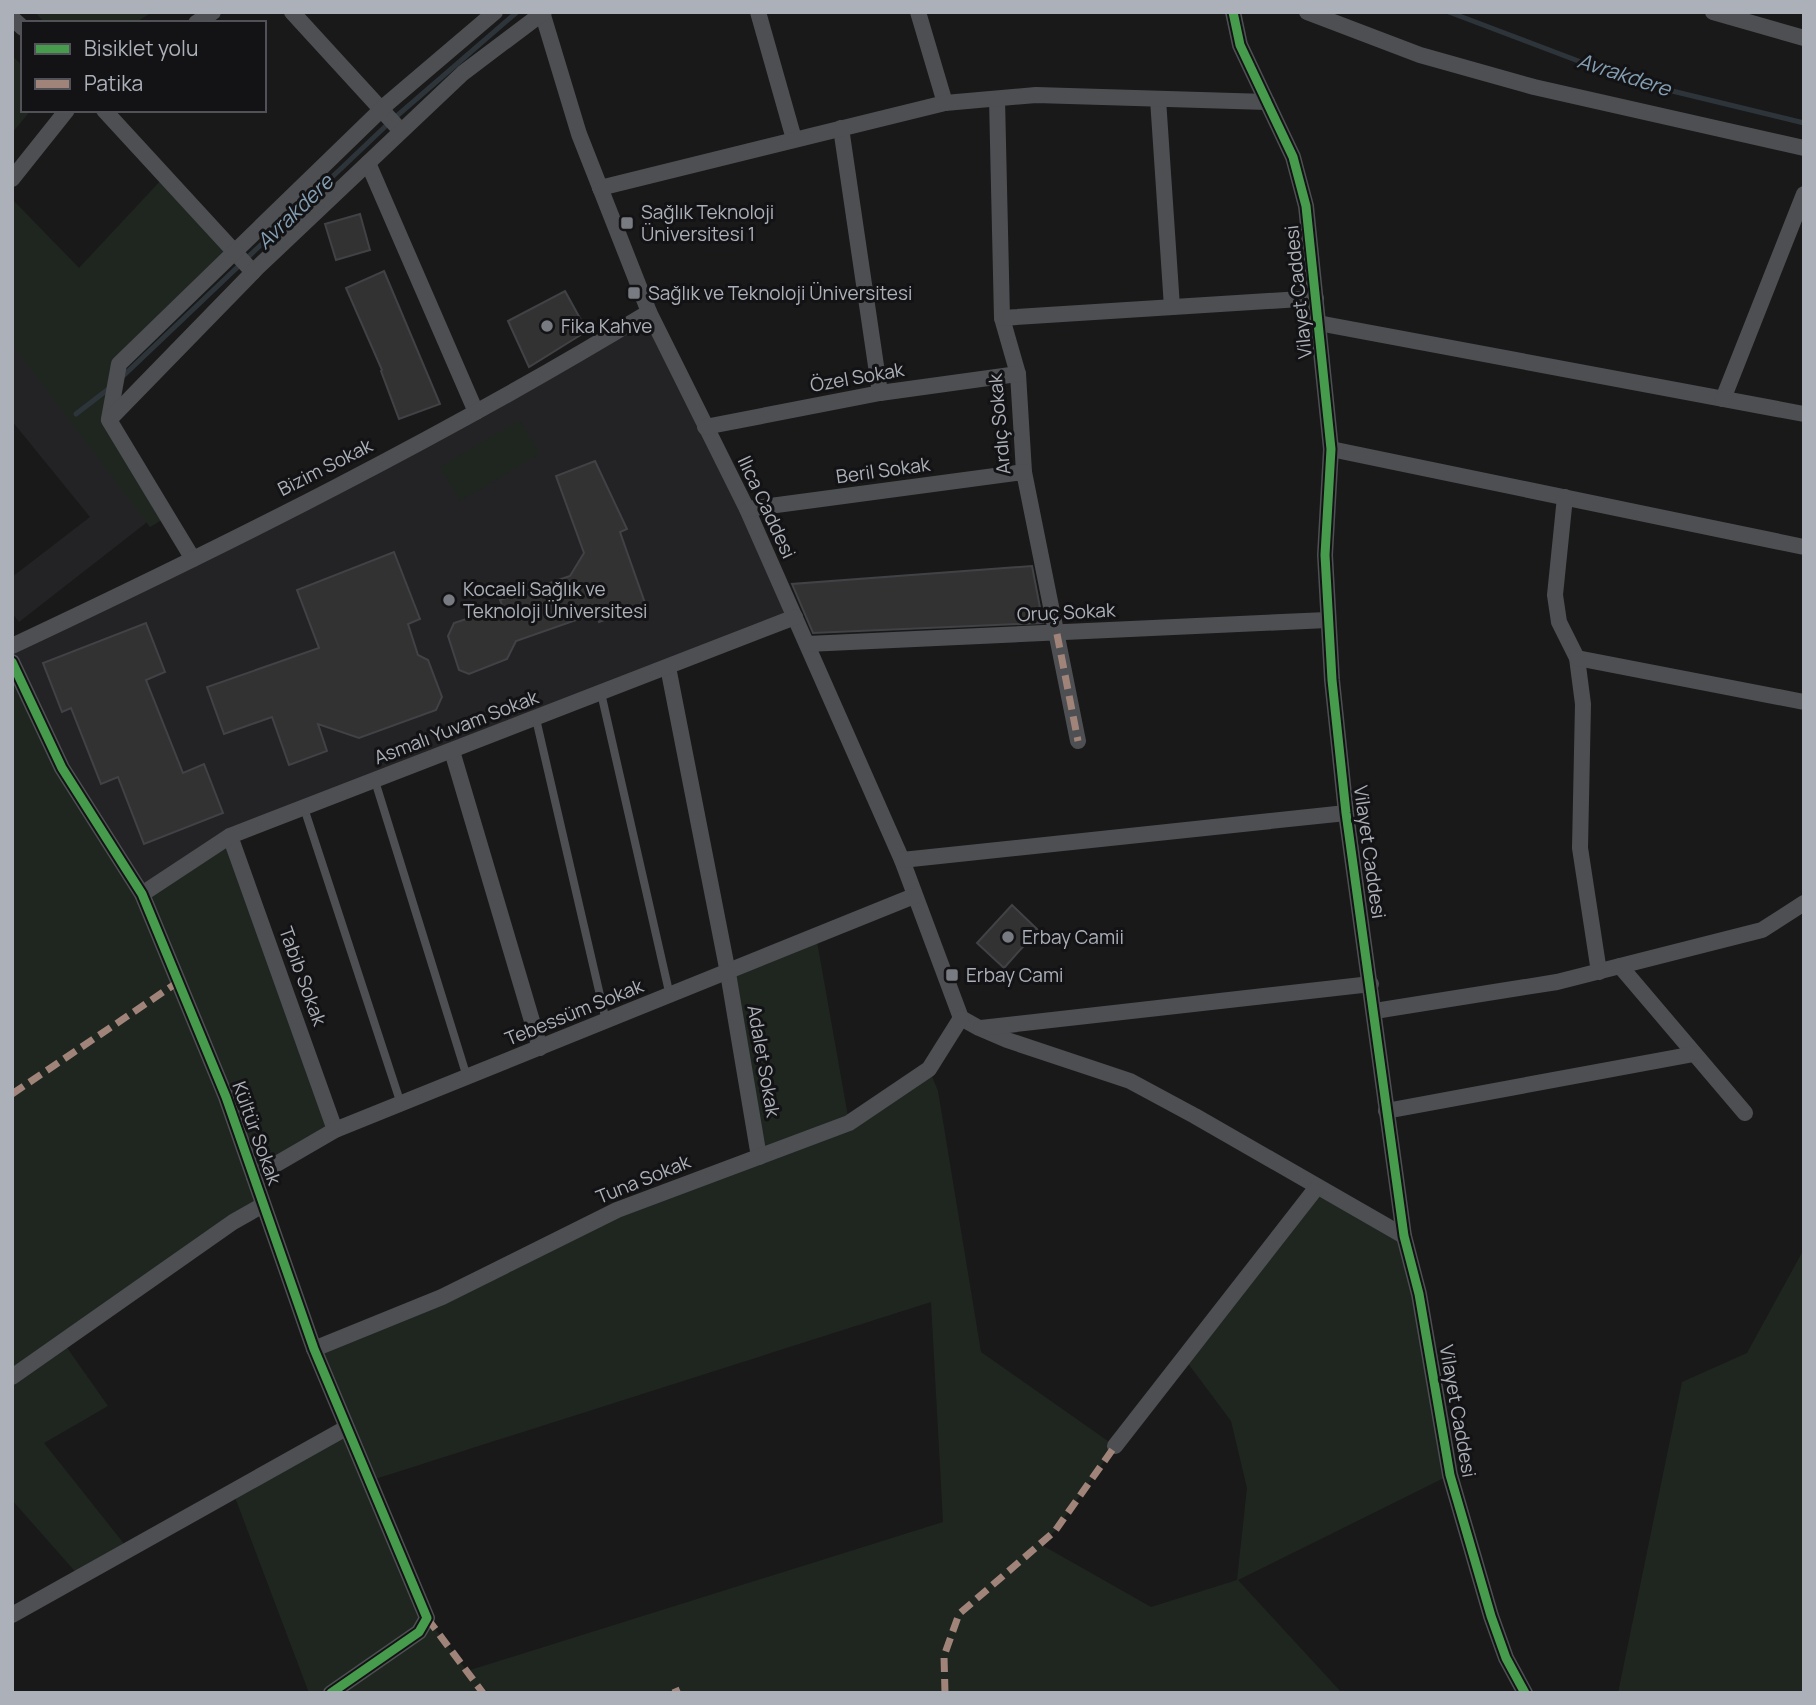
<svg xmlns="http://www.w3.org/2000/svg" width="1816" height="1705" font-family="Manrope,sans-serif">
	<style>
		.built { fill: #232325 }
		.green { fill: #1f2620; fill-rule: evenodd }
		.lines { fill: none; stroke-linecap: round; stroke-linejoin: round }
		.stream { stroke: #2d353b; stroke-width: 5 }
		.building { fill: #323233; stroke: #414245; stroke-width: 2 }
		.service { stroke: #4d4f52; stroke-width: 8 }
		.minor { stroke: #4d4f52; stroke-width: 16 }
		.quiet { stroke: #a18479; stroke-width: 7; stroke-dasharray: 14 7; stroke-linecap: butt }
		.cycleway-casing { stroke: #131315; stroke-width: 13 }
		.cycleway { stroke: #469c4c; stroke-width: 9 }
		.poi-dot { fill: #787b81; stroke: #131315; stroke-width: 2.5 }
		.labels { text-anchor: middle; stroke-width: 6; stroke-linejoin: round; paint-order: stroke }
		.poi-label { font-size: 19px; fill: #abb0b9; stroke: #131315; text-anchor: start }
		.street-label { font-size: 19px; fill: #abb0b9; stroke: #131315 }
		.water-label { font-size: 21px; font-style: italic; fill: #849fb3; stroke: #131315 }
	</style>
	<rect width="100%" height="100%" fill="#191919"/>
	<g class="built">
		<polygon points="649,312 795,617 230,836 142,894 62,768 12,662 12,646 148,582"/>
		<polygon points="12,340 160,512 19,622 12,613 12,577 90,517 12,421"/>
	</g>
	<g class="green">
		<polygon points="35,12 152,12 135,23 45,23"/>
		<polygon points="12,56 23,66 23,110 31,110 12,133"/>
		<polygon points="165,176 233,250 119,364 109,420 167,517 150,527 12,344 12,199 79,268"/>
		<polygon points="520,420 540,454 460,501 440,467"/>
		<polygon points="12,662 62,768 141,894 230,836 335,1130 254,1177 263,1205 63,1342 108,1406 44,1443 129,1550 80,1577 12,1500"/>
		<path d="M 816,936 L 849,1122 L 929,1069 L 938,1091 L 981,1352 L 1115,1446 L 1055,1531 L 1040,1544 L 1151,1607 L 1237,1580 L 1247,1488 L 1231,1421 L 1184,1358 L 1317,1187 L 1404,1236 L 1450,1475 L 1238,1580 L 1342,1693 L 681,1693 L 680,1690 L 673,1693 L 309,1693 L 233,1492 L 346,1428 L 314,1349 L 617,1210 L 759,1157 L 728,973 ZM 931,1302 L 943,1522 L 467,1671 L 427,1618 L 369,1481 Z"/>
		<polygon points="1804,1249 1804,1693 1618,1693 1682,1382 1747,1353"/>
	</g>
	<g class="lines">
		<g class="stream">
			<polyline points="1449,12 1631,81 1804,123"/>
			<polyline points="121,378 391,121 517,12"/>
			<polyline points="76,414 111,387"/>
		</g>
	</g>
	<g class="building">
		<polygon points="360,214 370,250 336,260 325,224"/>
		<polygon points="384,271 440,404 399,419 381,371 382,370 346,288"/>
		<polygon points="565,291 587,331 529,367 508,321"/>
		<polygon points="595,461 627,529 620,532 646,606 599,622 596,613 516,641 507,659 469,674 459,670 448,636 454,623 503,607 500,600 570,576 584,553 556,476"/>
		<polygon points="394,552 420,619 408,624 418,655 428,660 442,697 436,710 359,738 318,724 327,751 289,765 272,717 224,734 207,687 319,648 297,590"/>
		<polygon points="1032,566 1043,623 813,633 792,584"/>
		<polygon points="146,623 165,672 146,680 183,773 204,764 223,813 144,844 118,777 101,784 71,708 62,712 43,663"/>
		<polygon points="1012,905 1038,930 1004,968 977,943"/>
	</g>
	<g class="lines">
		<g class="service">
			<polyline points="601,693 670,996"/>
			<polyline points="536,719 606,1021"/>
			<polyline points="375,781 467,1077"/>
			<polyline points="304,808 401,1104"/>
		</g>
		<g class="minor">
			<polyline points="292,12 401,131"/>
			<polyline points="542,12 579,134 649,312 747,509 902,860 961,1018"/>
			<polyline points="758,12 794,139"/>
			<polyline points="918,12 945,103"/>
			<polyline points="1233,12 1240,45 1293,157 1306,206 1331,449 1325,555 1332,680 1346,813 1404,1236 1419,1294 1450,1475 1491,1616 1506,1658 1525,1693"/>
			<polyline points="1307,12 1420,55 1534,87 1804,148"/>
			<polyline points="1713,12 1804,38"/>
			<polyline points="12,18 23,28"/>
			<polyline points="196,23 213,12"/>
			<polyline points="997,99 1002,318 1018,374 1024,472 1078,741"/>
			<polyline points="1158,99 1172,307"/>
			<polyline points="104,110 253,272"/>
			<polyline points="841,128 880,393"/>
			<polyline points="368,163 476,412"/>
			<polyline points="12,179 67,110"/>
			<polyline points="600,188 945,103 1036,95 1267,102"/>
			<polyline points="1002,318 1316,298"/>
			<polyline points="1318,323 1804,414"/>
			<polyline points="1723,399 1804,194"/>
			<polyline points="109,419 119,364 388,103 495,12"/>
			<polyline points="705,427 880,393 1018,374"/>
			<polyline points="1331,449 1804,547"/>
			<polyline points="1565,497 1555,595 1559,622 1577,658 1583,704 1580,848 1599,972"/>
			<polyline points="747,509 1024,472"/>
			<polyline points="193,559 109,420 258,267 463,73 544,12"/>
			<polyline points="807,644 1327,620"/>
			<path d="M 12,646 C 229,544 445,436 649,312"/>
			<polyline points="1577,658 1804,702"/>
			<polyline points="12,662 62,768 142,894 226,1097 314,1349 427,1618 419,1632 331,1693"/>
			<polyline points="668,667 728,973 759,1157"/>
			<polyline points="452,751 540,1048"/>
			<polyline points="230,836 335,1130"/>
			<polyline points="902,860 1346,813"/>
			<polyline points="142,894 230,836 795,617"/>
			<polyline points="1620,966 1745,1113"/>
			<polyline points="1375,1011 1557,982 1762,930 1804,903"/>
			<polyline points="961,1018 979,1028 1007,1040 1130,1081 1195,1116 1404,1236"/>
			<polyline points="981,1028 1371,984"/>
			<polyline points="1386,1111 1694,1054"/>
			<polyline points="254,1177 335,1130 914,896"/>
			<polyline points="314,1349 442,1297 617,1210 849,1123 929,1069 961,1018"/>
			<polyline points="12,1377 233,1222 263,1205"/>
			<polyline points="1115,1446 1317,1187"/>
			<polyline points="12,1615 346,1428"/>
		</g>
		<g class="quiet">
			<polyline points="1057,634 1078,741"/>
			<polyline points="12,1094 178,982"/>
			<polyline points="427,1618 483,1693"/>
			<polyline points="673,1693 680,1690"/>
			<polyline points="945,1693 944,1656 959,1614 1055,1531 1115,1446"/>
		</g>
		<g class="cycleway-casing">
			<g id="cycleway">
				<polyline points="1233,12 1240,45 1293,157 1306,206 1331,449 1325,555 1332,680 1346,813 1404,1236 1419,1294 1450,1475 1491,1616 1506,1658 1525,1693"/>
				<polyline points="12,662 62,768 142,894 226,1097 314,1349 427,1618 419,1632 331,1693"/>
			</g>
		</g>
		<use href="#cycleway" class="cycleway"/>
	</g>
	<g class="poi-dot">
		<rect x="620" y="216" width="14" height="14" rx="3.5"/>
		<rect x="627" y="286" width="14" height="14" rx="3.5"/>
		<circle cx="547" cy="326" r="7"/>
		<circle cx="449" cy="600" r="7"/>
		<circle cx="1008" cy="937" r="7"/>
		<rect x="945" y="968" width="14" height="14" rx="3.5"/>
	</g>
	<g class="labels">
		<g class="poi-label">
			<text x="641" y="219">Sağlık Teknoloji<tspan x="641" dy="22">Üniversitesi 1</tspan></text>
			<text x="648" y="300">Sağlık ve Teknoloji Üniversitesi</text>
			<text x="561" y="333">Fika Kahve</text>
			<text x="463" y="596">Kocaeli Sağlık ve<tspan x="463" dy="22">Teknoloji Üniversitesi</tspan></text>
			<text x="1022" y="944">Erbay Camii</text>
			<text x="966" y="982">Erbay Cami</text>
		</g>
		<g class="street-label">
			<text transform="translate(1298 292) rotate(-96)" y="7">Vilayet Caddesi</text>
			<text transform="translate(857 377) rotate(-10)" y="7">Özel Sokak</text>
			<text transform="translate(999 424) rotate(-95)" y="7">Ardıç Sokak</text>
			<text transform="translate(325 467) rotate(-27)" y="7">Bizim Sokak</text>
			<text transform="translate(883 470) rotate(-8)" y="7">Beril Sokak</text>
			<text transform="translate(767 507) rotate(65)" y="7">Ilıca Caddesi</text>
			<text transform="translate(1066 612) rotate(-3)" y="7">Oruç Sokak</text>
			<text transform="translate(456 727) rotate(-21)" y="7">Asmalı Yuvam Sokak</text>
			<text transform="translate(1370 852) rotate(82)" y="7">Vilayet Caddesi</text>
			<text transform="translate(303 976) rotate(70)" y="7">Tabib Sokak</text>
			<text transform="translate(574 1012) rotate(-22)" y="7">Tebessüm Sokak</text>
			<text transform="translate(764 1061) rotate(80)" y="7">Adalet Sokak</text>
			<text transform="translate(257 1133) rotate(70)" y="7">Kültür Sokak</text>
			<text transform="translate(643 1179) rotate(-22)" y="7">Tuna Sokak</text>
			<text transform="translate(1458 1411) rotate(80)" y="7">Vilayet Caddesi</text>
		</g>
		<g class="water-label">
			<text transform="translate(1624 75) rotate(18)" y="7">Avrakdere</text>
			<text transform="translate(295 212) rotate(-44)" y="7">Avrakdere</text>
		</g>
	</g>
	<rect width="1816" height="1705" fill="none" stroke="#abb0b9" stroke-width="28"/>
	<rect x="21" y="21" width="245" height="91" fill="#131315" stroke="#505257" stroke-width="2"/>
	<rect x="35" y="44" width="35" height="10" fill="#469c4c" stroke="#505257" stroke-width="2"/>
	<text x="84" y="56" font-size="21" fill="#abb0b9">Bisiklet yolu</text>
	<rect x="35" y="79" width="35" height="10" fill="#a18479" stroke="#505257" stroke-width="2"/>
	<text x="84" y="91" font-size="21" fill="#abb0b9">Patika</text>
</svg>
